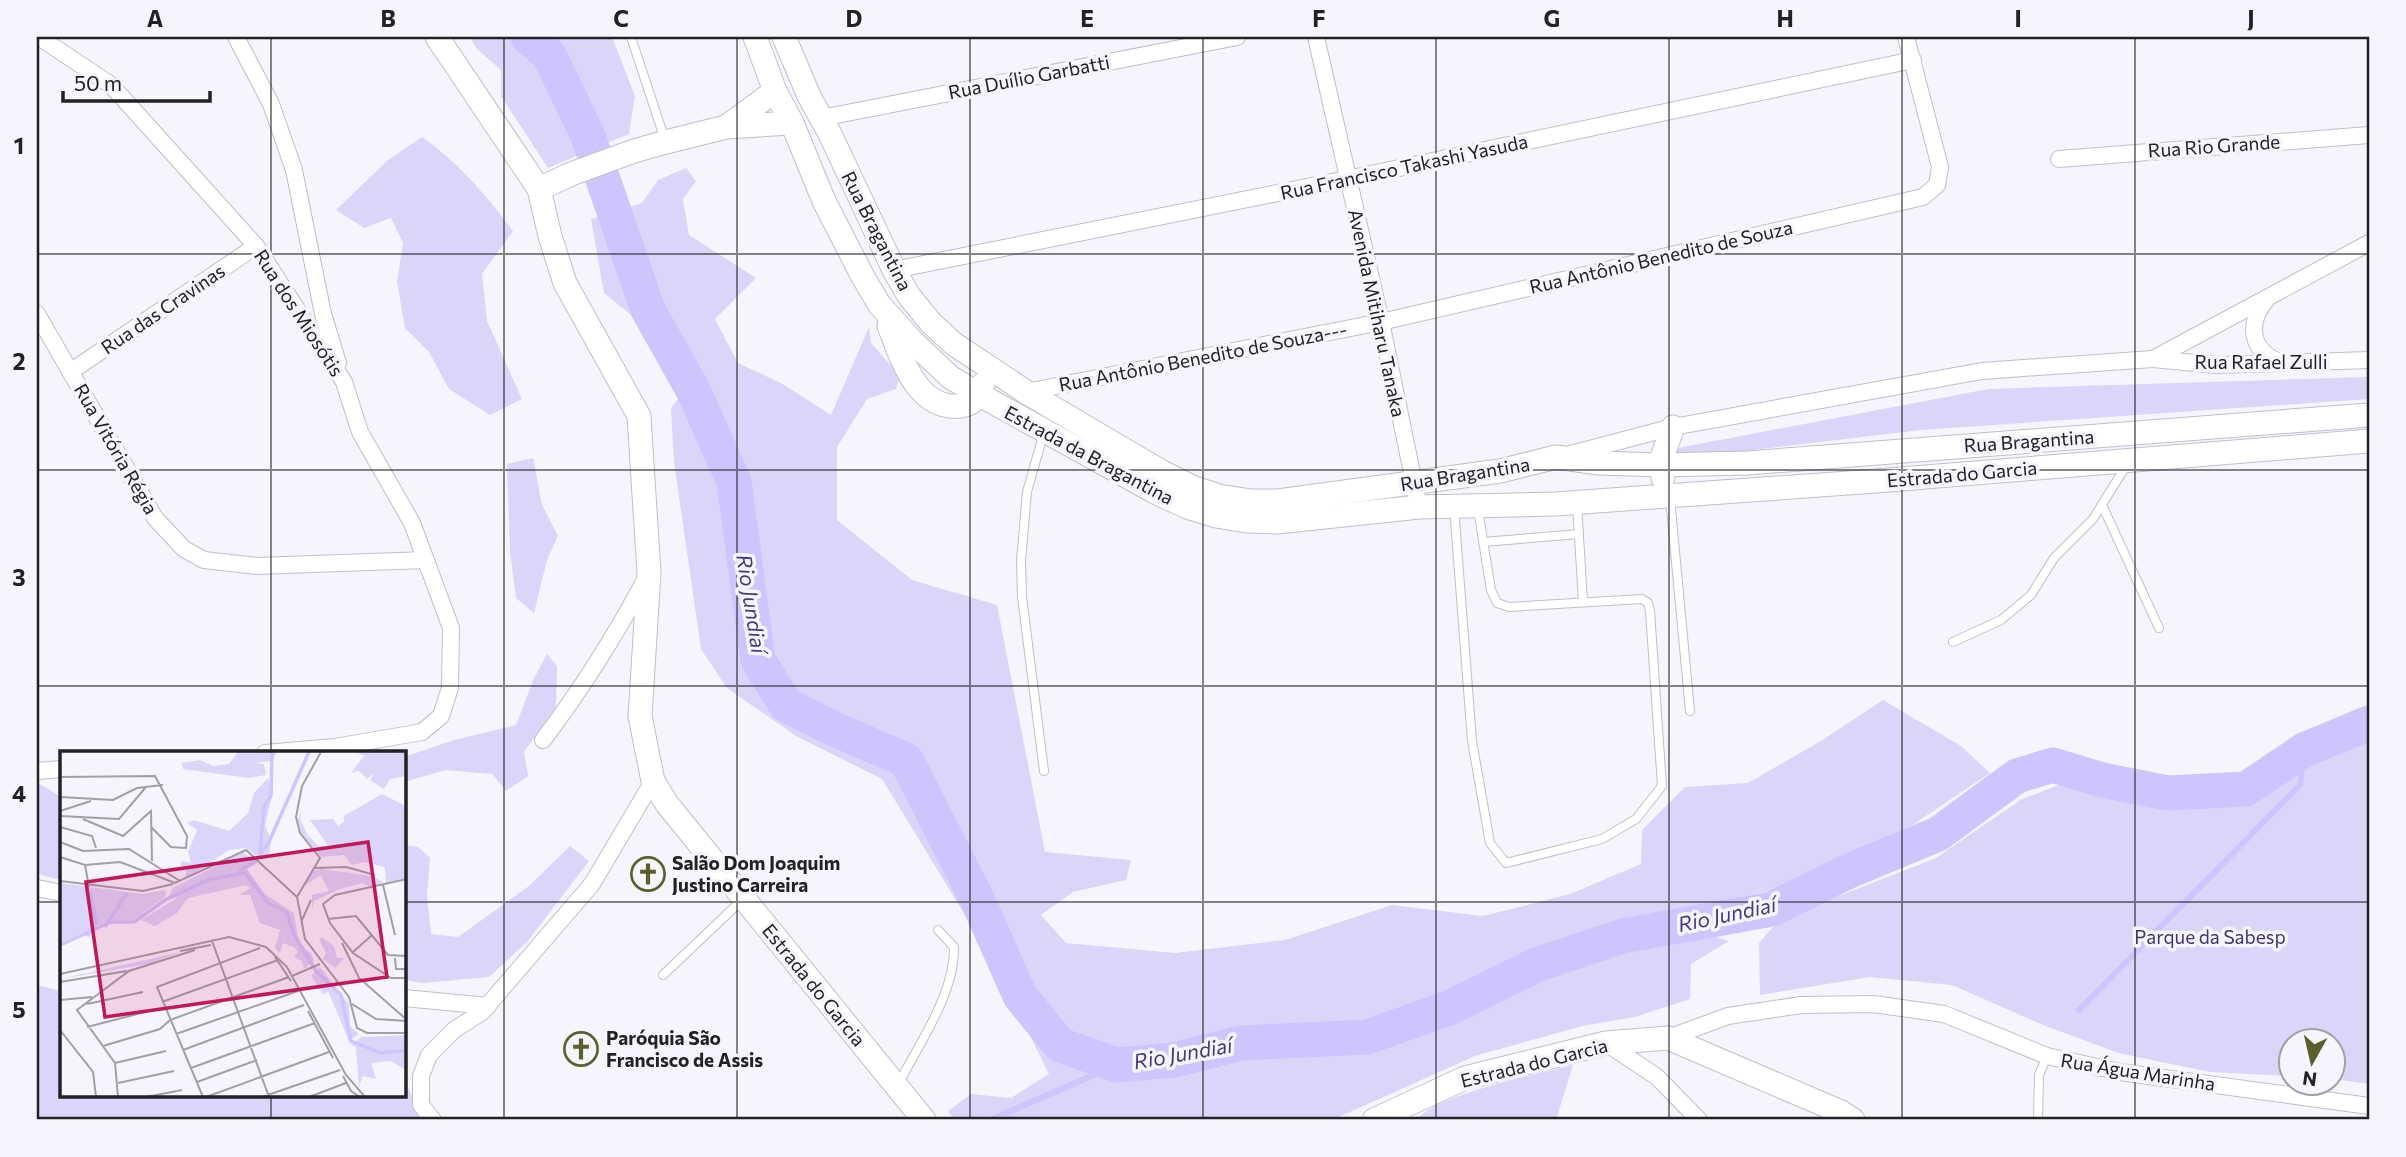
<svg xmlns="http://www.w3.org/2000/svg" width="2406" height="1157" font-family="Commissioner,sans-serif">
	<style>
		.green { fill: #dbd5fa }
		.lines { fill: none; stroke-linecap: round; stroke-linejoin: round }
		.stream { stroke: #cec5fe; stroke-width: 6 }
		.river { stroke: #cec5fe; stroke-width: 35 }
		.lane-casing { stroke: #c0bfc9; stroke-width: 10 }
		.street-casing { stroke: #c0bfc9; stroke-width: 18 }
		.secondary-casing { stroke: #c0bfc9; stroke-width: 25 }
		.lane { stroke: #fff; stroke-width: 8 }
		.street { stroke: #fff; stroke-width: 16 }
		.secondary { stroke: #fff; stroke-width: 23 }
		.grid { fill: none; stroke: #222125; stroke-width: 2; stroke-opacity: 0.55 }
		.labels { text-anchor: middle; stroke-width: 7; stroke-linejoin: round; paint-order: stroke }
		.street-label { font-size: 19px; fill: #222125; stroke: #f6f5fe }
		.poi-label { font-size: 19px; font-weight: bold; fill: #222125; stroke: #f6f5fe; text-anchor: start }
		.park-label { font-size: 19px; fill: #433375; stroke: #f6f5fe }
		.water-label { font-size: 21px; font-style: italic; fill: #48387a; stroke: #f6f5fe }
		.inset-river { fill: none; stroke: #cec5fe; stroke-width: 3.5 }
		.inset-road { fill: none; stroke: #a1a0a7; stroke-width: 2 }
		.view { fill: #c2185b; fill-opacity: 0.15; stroke: #c2185b; stroke-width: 3.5 }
		.inset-edge { fill: none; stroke: #222125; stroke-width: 3.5 }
		.neatline { fill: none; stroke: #222125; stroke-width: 2.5 }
		.grid-label { font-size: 23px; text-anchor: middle; font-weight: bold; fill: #222125 }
	</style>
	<rect width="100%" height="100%" fill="#f6f5fe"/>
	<g class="green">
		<polygon points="470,37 612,37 635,96 629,134 548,168 501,96 501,70 476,48"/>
		<path d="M 422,137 C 458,162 486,195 513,231 L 482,274 L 487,321 L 522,399 L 490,415 L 449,389 L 429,352 L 405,328 L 397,282 L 403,243 L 391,218 L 364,228 L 336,210 L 388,160 Z"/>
		<polygon points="686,168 696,181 683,199 689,235 756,278 715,319 738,363 781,383 831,415 869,327 871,343 900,376 896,389 867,399 837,447 837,520 912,580 997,605 1045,852 1131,860 1126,880 1073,892 1041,915 1066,943 1175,953 1285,940 1392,905 1483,916 1570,894 1641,864 1642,830 1685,787 1748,783 1821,741 1883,700 1961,746 1990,773 1896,836 1778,889 1694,907 1657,918 1729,941 1691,964 1690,999 1635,1017 1582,1026 1475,1056 1332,1120 955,1120 948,1111 971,1094 1011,1098 1049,1074 993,961 882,779 796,736 727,688 701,649 674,462 671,408 700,371 604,293 591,219 642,203 658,180"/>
		<polygon points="2369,377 2369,399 1921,430 1678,459 1676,454 1678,448 1988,389"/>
		<polygon points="533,458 542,505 558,536 547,560 534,613 516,598 510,551 507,464"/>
		<polygon points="547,654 557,666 556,707 524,752 528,776 506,791 492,774 445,770 404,782 404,757 454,740 516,725 534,678"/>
		<polygon points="2369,741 2369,1084 2333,1079 2332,1042 2290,1042 2290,1076 2210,1072 2118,1053 2043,1025 1952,985 1870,977 1760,995 1759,943 1780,919 1936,858 2022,799 2064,783 2187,809 2244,803 2306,767"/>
		<polygon points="37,782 61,797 61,880 37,874"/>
		<polygon points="404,845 418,847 430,858 427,895 431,934 458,937 529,886 570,846 589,861 527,942 489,977 423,983 404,980"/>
		<polygon points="37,985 61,991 61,1096 404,1096 404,1087 408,1087 416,1107 425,1120 37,1120"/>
		<path d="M 1573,1065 L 1556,1120 L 1417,1120 C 1433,1095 1541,1073 1573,1065 Z"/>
	</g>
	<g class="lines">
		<g class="stream">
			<polyline points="2079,1010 2300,785 2304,750"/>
			<polyline points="990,1120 1117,1065"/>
		</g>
		<polyline class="river" points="528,37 549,55 588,136 648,310 693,390 734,482 758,660 786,705 834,729 906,760 977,899 1020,996 1060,1045 1117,1065 1174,1060 1241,1043 1367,1037 1449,1008 1536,965 1623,936 1772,909 1849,871 1938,834 2017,776 2053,765 2102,780 2168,793 2246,789 2304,750 2369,723"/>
		<g class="lane-casing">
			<g id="lane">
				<polyline points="631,37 665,140"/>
				<polyline points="1670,498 1690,711"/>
				<polyline points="1577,504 1583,602"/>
				<polyline points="2102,505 2159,628"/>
				<polyline points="1454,507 1472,741 1490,843 1506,863 1602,839 1636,819 1662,786 1650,611 1648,603 1642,599 1509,607 1497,603 1491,590 1478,509"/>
				<polyline points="1483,542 1579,534"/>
				<polyline points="1953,642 2001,620 2031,595 2054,558 2093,519 2126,466"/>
				<polyline points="1044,771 1022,597 1021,561 1027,492 1044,432"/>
				<polyline points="663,975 742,900"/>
				<path d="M 899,1083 C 920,1042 955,993 954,947 L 938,930"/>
				<polyline points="2038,1120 2039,1075 2047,1056"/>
			</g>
		</g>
		<g class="street-casing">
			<g id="street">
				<polyline points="39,37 111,85 256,246 344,382 360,432 412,523 451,628 450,688 441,716 422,732 335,747 265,753"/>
				<polyline points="236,37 271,104 294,170 323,314 338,363"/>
				<polyline points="1316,37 1381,322 1419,507"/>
				<polyline points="821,118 1237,37"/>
				<polyline points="2059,159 2369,135"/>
				<polyline points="894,270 1347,179 1913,60"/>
				<path d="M 2267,299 C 2246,323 2250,353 2283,363"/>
				<polyline points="37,314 155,518 184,549 204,560 257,566 426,560"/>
				<polyline points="2153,359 2216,365 2369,360"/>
				<polyline points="70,372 256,246"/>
				<polyline points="1026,392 1381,322 1923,197 1937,185 1940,167 1906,37"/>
				<polyline points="1567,455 1673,427 1982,371 2153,359 2369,243"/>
				<path d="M 543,740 C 581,690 615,636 645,580"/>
				<polyline points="37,771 61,769"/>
				<polyline points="37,888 61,893"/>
				<polyline points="404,998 488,1006"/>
				<polyline points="1668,1038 1728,1016 1801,1005 1873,1004 1944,1014 2047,1056 2120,1072 2369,1106"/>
				<polyline points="1606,1043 1657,1077 1699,1120"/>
				<polyline points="433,1120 421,1105 421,1076 429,1055 454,1030 482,1012 592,884 653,781"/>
			</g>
		</g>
		<g class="secondary-casing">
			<g id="secondary">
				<polyline points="437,37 539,189 550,236 565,283 639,416 649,573 640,716 653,781 667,804 924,1120"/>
				<polyline points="755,37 775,91 792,123 824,201 863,277 879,304 911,340 950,377 980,395 1155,492 1187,507 1216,516 1247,521 1277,522 1419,507 1555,504 1876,481 2369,441"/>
				<polyline points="784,37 809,96 830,134 894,270 909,296 931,323 954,344 1026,392 1162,472 1194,488 1219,496 1251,501 1278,501 1500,471 1556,457 1599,463 1661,465 1747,463 2369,415"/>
				<polyline points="726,127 775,91"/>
				<polyline points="539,189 571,174 634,151 666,142 726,127 792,123"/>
				<path d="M 889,326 C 902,359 917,411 961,406 C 974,404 980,395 983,384"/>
				<polyline points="1663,478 1661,460 1673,427"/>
				<polyline points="1374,1120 1465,1078 1606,1043 1668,1038 1841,1112 1853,1120"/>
			</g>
		</g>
		<use href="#lane" class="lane"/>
		<use href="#street" class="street"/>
		<use href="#secondary" class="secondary"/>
	</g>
	<path class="grid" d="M 271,37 L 271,753M 504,37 L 504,1120M 737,37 L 737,1120M 970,37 L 970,1120M 1203,37 L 1203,1120M 1436,37 L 1436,1120M 1669,37 L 1669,1120M 1902,37 L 1902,1120M 2135,37 L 2135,1120M 37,254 L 2369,254M 37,470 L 2369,470M 37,686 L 2369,686M 37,902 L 61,902M 404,902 L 2369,902M 271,1096 L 271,1120"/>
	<defs>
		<g id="church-ring" transform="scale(1.75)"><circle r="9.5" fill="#f6f5fe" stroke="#5c5f2c" stroke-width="1.5"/><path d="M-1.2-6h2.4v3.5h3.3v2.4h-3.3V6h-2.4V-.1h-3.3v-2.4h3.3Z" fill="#5c5f2c"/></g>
	</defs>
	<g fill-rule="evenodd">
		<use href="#church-ring" x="648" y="874"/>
		<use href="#church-ring" x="581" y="1049"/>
	</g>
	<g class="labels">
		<g class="street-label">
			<text transform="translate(1029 77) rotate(-11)" y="7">Rua Duílio Garbatti</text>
			<text transform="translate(2214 146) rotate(-4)" y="7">Rua Rio Grande</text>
			<text transform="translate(1404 167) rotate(-12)" y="7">Rua Francisco Takashi Yasuda</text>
			<text transform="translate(877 231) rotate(63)" y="7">Rua Bragantina</text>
			<text transform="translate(1661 257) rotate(-13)" y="7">Rua Antônio Benedito de Souza</text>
			<text transform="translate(163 309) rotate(-34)" y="7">Rua das Cravinas</text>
			<text transform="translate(299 313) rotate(57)" y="7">Rua dos Miosótis</text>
			<text transform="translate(1377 313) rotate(78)" y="7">Avenida Mitiharu Tanaka</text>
			<text transform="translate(1203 357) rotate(-11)" y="7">Rua Antônio Benedito de Souza---</text>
			<text x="2261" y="369">Rua Rafael Zulli</text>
			<text transform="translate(2029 441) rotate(-4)" y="7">Rua Bragantina</text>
			<text transform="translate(116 449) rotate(60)" y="7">Rua Vitória Régia</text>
			<text transform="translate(1089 455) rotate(28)" y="7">Estrada da Bragantina</text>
			<text transform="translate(1465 474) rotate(-9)" y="7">Rua Bragantina</text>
			<text transform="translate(1962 474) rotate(-5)" y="7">Estrada do Garcia</text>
			<text transform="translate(814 985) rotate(51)" y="7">Estrada do Garcia</text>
			<text transform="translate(1534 1063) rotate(-14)" y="7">Estrada do Garcia</text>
			<text transform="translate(2138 1072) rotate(9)" y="7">Rua Água Marinha</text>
		</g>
		<g class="poi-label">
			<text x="672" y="870">Salão Dom Joaquim<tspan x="672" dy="22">Justino Carreira</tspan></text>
			<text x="606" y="1045">Paróquia São<tspan x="606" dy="22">Francisco de Assis</tspan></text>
		</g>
		<g class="park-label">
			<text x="2210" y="944">Parque da Sabesp</text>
		</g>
		<g class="water-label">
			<text transform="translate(751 604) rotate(81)" y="7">Rio Jundiaí</text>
			<text transform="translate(1727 915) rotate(-12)" y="7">Rio Jundiaí</text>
			<text transform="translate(1183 1054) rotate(-10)" y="7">Rio Jundiaí</text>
		</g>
	</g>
	<g transform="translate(60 751)">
		<rect width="346" height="346" fill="#f6f5fe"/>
		<path d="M 178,1 L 217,1 L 212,10 L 193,12 L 204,13 L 206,24 L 189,27 L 123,18 L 121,12 L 140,9 L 153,15 L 169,13 ZM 296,1 L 346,1 L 346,25 L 330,28 L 324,38 L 310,29 L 315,21 L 307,28 L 299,20 L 291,22 L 304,5 ZM 208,27 L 212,44 L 205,74 L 211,89 L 209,106 L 200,107 L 186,97 L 169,99 L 125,128 L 127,116 L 121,115 L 121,110 L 131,112 L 128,101 L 137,79 L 127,72 L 134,69 L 169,80 L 188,62 L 194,42 ZM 322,43 L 346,55 L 346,127 L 326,132 L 325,116 L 305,111 L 292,114 L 284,104 L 261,106 L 242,84 L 238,69 L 242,57 L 240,68 L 247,83 L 258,95 L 269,96 L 250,69 L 273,68 L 278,75 L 284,71 L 284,65 ZM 183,101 L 198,112 L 187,118 L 205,143 L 234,162 L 239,194 L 251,202 L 254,210 L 244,218 L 242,210 L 234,206 L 238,201 L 234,196 L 223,192 L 220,202 L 215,197 L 220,179 L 200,172 L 190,144 L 180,144 L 190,137 L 186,134 L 128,147 L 117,162 L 95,175 L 81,169 L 117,147 L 109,145 L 113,137 ZM 261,118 L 312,125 L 323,131 L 313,137 L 302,132 L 280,138 L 254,150 L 252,159 L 252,144 L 269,140 L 261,124 L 244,135 L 253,120 ZM 0,132 L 82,143 L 105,139 L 106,145 L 73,169 L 51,169 L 0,192 ZM 262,186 L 274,195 L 277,207 L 284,207 L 275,217 L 263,208 L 266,202 L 259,188 ZM 123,200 L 88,213 L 0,228 L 95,207 ZM 260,216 L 289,253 L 290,275 L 299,283 L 289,290 L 268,240 L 264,244 L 251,225 ZM 346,284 L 346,319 L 331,310 L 311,312 L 316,328 L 303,325 L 299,336 L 296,296 L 291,294 L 301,286 Z" fill="#dbd5fa"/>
		<path class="inset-river" d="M 200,102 L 204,55 L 211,45 L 212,1M 179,120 L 195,110 L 208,93 L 249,1M 45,176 L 67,142M 27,185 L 36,171 L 30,141M 0,194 L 51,171 L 74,171 L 105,149 L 150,128 L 185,122 L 208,152 L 227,161 L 233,182 L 256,220 L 281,244 L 291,290 L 321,302 L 347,299"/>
		<path class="inset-road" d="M 0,26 L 95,25 L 127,85 L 126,97 L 111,96 L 91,76M 0,46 L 53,49 L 77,37 L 103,34M 0,60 L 31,50M 0,65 L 59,68 L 86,36M 23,68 L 63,85 L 91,60 L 92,110M 0,76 L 32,85 L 36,97M 0,91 L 23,100 L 69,98 L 120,130M 0,106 L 25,114 L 60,111 L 115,132 L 186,99 L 237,146 L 245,188 L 289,246 L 297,277 L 307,282 L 347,282M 25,114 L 29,136M 255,117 L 286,116 L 315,124M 347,128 L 275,144 L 263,153 L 270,172 L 293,202 L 331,227 L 347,227M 0,130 L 83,140 L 113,133M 323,134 L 335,184M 237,146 L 260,107 L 240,82 L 236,66 L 242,35 L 261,1M 268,168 L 296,165 L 328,204 L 347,205M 242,169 L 251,149M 152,190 L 209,346M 282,192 L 299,227 L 347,269M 120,200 L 151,194M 293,201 L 312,184M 215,206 L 231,230M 335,207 L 336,218 L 347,218M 0,223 L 169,186 L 206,196 L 227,216 L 286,324 L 305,346M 232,225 L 260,213M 0,231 L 67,220M 0,249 L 32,246M 102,251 L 218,209M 27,253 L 83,241M 292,253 L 316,268 L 347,270M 248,260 L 273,307M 27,276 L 89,260M 0,279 L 33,321 L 36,346M 116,283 L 238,240M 43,295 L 100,278 L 110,269 L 229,226M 123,299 L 244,254M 55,312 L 106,300M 131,317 L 255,272M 283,325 L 291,340 L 300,346M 137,331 L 197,309M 58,332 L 114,320M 58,346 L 55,312 L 17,259 L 69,220 L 135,199M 86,346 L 122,339M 143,346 L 97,236 L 200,197M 146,346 L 269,301M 202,346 L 280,319M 249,346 L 286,332"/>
		<path class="view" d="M 308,91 L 327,226 L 45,266 L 26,131 Z"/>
		<rect width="346" height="346" class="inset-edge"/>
	</g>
	<rect width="2406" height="1157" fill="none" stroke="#f6f5fe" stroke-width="77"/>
	<g transform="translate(2312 1062) rotate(188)"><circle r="33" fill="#f6f5fe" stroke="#a1a0a7" stroke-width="2"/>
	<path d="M0-5L12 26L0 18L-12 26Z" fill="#5c5f2c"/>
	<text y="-10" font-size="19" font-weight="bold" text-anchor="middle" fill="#222125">N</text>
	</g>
	<path d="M63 91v10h147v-10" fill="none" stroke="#222125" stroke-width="3.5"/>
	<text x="74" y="91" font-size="21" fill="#222125" stroke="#f6f5fe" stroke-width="5" paint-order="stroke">50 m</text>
	<rect x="38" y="38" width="2330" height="1080" class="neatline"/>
	<g class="grid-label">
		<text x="155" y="27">A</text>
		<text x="388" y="27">B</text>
		<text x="621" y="27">C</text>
		<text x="854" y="27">D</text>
		<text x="1087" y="27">E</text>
		<text x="1319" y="27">F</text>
		<text x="1552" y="27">G</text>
		<text x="1785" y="27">H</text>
		<text x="2018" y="27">I</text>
		<text x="2251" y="27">J</text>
		<text x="19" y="154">1</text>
		<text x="19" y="370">2</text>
		<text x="19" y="586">3</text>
		<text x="19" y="802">4</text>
		<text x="19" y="1018">5</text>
	</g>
</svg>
